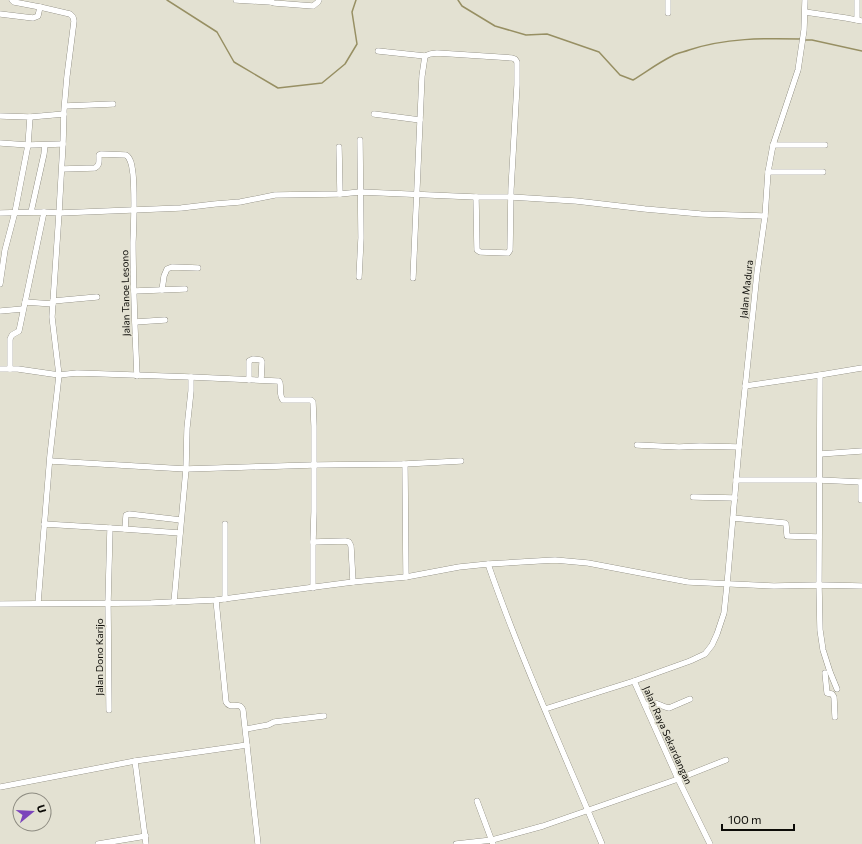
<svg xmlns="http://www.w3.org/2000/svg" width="862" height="844" font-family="Commissioner,sans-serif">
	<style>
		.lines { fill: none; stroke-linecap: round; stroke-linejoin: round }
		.stream { stroke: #978f63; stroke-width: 1.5 }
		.street-casing { stroke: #726f62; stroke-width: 6 }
		.street { stroke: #fff; stroke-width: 5.5 }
		.labels { text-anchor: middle; stroke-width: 3; stroke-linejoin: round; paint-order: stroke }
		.street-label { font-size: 10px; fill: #0c0b07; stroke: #e3e1d2 }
	</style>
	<rect width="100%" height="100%" fill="#e3e1d2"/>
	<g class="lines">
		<g class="stream">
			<polyline points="167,0 217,32 234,62 278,88 322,83 345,64 357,44 352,12 356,0"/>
			<path d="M 458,0 L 462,6 L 495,26 L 526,35 L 547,34 L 599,52 L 620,75 L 633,80 C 646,72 658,63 672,56 C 677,53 684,52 689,50 C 725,38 764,38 801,39"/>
			<polyline points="805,40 812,40 862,51"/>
		</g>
		<g class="street-casing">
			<g id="street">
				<polyline points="12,0 14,2 40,7 70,14 73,17 74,21 67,76 64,110 63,144 61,178 59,213 52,317 59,375 50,455 38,603"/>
				<polyline points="236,0 271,2 271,0"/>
				<polyline points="668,0 668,13"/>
				<polyline points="271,2 274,3 313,6 318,2 319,0"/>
				<polyline points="805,12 846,18 862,21"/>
				<polyline points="0,14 33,18 38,16 40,7"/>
				<polyline points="857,20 857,0"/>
				<polyline points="378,51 425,56"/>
				<polyline points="65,106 113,104"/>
				<polyline points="374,114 420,120"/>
				<polyline points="0,116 30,117 28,145 15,212 5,250 0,284"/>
				<polyline points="30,117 64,114"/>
				<polyline points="0,143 28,145 63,144"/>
				<polyline points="773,145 825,145"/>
				<polyline points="339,147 340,194"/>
				<path d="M 62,169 L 95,168 C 100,165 99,162 99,155 L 101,154 L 126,155 C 132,159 132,168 133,174 C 135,197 134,219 133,242 C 133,286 135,331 137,376"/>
				<polyline points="768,172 823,172"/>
				<polyline points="31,212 44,154 45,145"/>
				<polyline points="0,213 44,212 59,213 181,208 215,204 240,202 275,195 340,194 360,192 476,197 511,197 576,201 645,209 701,214 765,216"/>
				<polyline points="359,277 361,238 360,140"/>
				<polyline points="413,278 422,76 425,56 430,54 437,53 512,58 515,59 517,62 517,85 511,189 510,250 508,253 480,252 477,250 476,197"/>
				<polyline points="162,290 164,276 167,269 172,267 198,268"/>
				<polyline points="134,291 185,289"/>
				<polyline points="53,301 97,297"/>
				<polyline points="25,302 53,304"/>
				<polyline points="0,311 23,309"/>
				<polyline points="135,322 165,320"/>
				<polyline points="0,369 18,369 59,375 77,373 191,377 191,391 187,428 186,469 174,602"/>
				<polyline points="10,369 10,339 12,335 19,331 44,212"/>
				<polyline points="820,375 819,585 820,630 823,650 830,672 837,689"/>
				<path d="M 191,377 L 277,381 L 279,381 L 280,383 C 281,389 279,395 283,400 L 311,400 L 313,402 L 314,426 L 314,512 L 313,542 L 313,588"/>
				<polyline points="249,380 249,361 253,359 261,360 262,362 261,380"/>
				<polyline points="745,386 820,375 862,368"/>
				<polyline points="637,445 679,447 700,446 739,447"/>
				<polyline points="820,454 862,451"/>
				<polyline points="50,461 186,469 314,465 404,464 405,467 406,577"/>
				<polyline points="404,464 461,461"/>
				<polyline points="736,480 819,480 862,482"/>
				<polyline points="693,497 735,498"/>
				<polyline points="861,500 861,482"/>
				<polyline points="733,518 785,523 786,524 787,536 819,537"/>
				<polyline points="44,524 110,528 108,603 109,710"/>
				<polyline points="225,524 225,599"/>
				<polyline points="110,528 180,533"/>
				<polyline points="125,529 126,515 129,514 181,520"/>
				<polyline points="313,542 345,541 349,542 351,546 353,582"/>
				<path d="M 488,564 C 521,659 563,751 602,844"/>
				<path d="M 216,600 L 226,702 C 231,711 239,700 243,710 L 258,844"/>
				<polyline points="0,604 151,603 216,600 353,582 406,577 459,567 488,564 555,560 588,563 688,582 774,586 819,585 862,586"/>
				<polyline points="825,673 827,693 832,694 834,697 835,717"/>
				<path d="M 645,705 C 657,700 658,706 669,708 L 690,699"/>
				<polyline points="545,709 634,681"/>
				<polyline points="246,729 268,725 274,722 324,716"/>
				<polyline points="135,761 146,844"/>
				<polyline points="0,787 135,761 247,745"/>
				<polyline points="477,801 493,844"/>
				<polyline points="98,844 146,836"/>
				<polyline points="456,844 492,840 543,826 678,779 726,760"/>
				<polyline points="710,844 678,779 634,681 690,661 705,654 712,645 717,634 724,613 727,585 739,447 757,273 765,216 768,172 773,145 798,70 804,30 805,0"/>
			</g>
		</g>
		<use href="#street" class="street"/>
	</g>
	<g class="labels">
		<g class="street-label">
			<text transform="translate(746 289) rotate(-84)" y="4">Jalan Madura</text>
			<text transform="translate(125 293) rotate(-91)" y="4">Jalan Tanoe Lesono</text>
			<text transform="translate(99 657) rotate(-90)" y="4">Jalan Dono Karijo</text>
			<text transform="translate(668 735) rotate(66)" y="4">Jalan Raya Sekardangan</text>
		</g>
	</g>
	<g transform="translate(32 812) rotate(72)"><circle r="19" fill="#e3e1d2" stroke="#8d8b81"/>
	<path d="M0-3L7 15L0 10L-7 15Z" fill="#7b44bb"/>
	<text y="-6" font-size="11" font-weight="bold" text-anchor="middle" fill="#0c0b07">U</text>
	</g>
	<path d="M722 824v6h72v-6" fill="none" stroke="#0c0b07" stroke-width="2"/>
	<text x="728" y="824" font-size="12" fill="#0c0b07" stroke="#e3e1d2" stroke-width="3" paint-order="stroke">100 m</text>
</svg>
